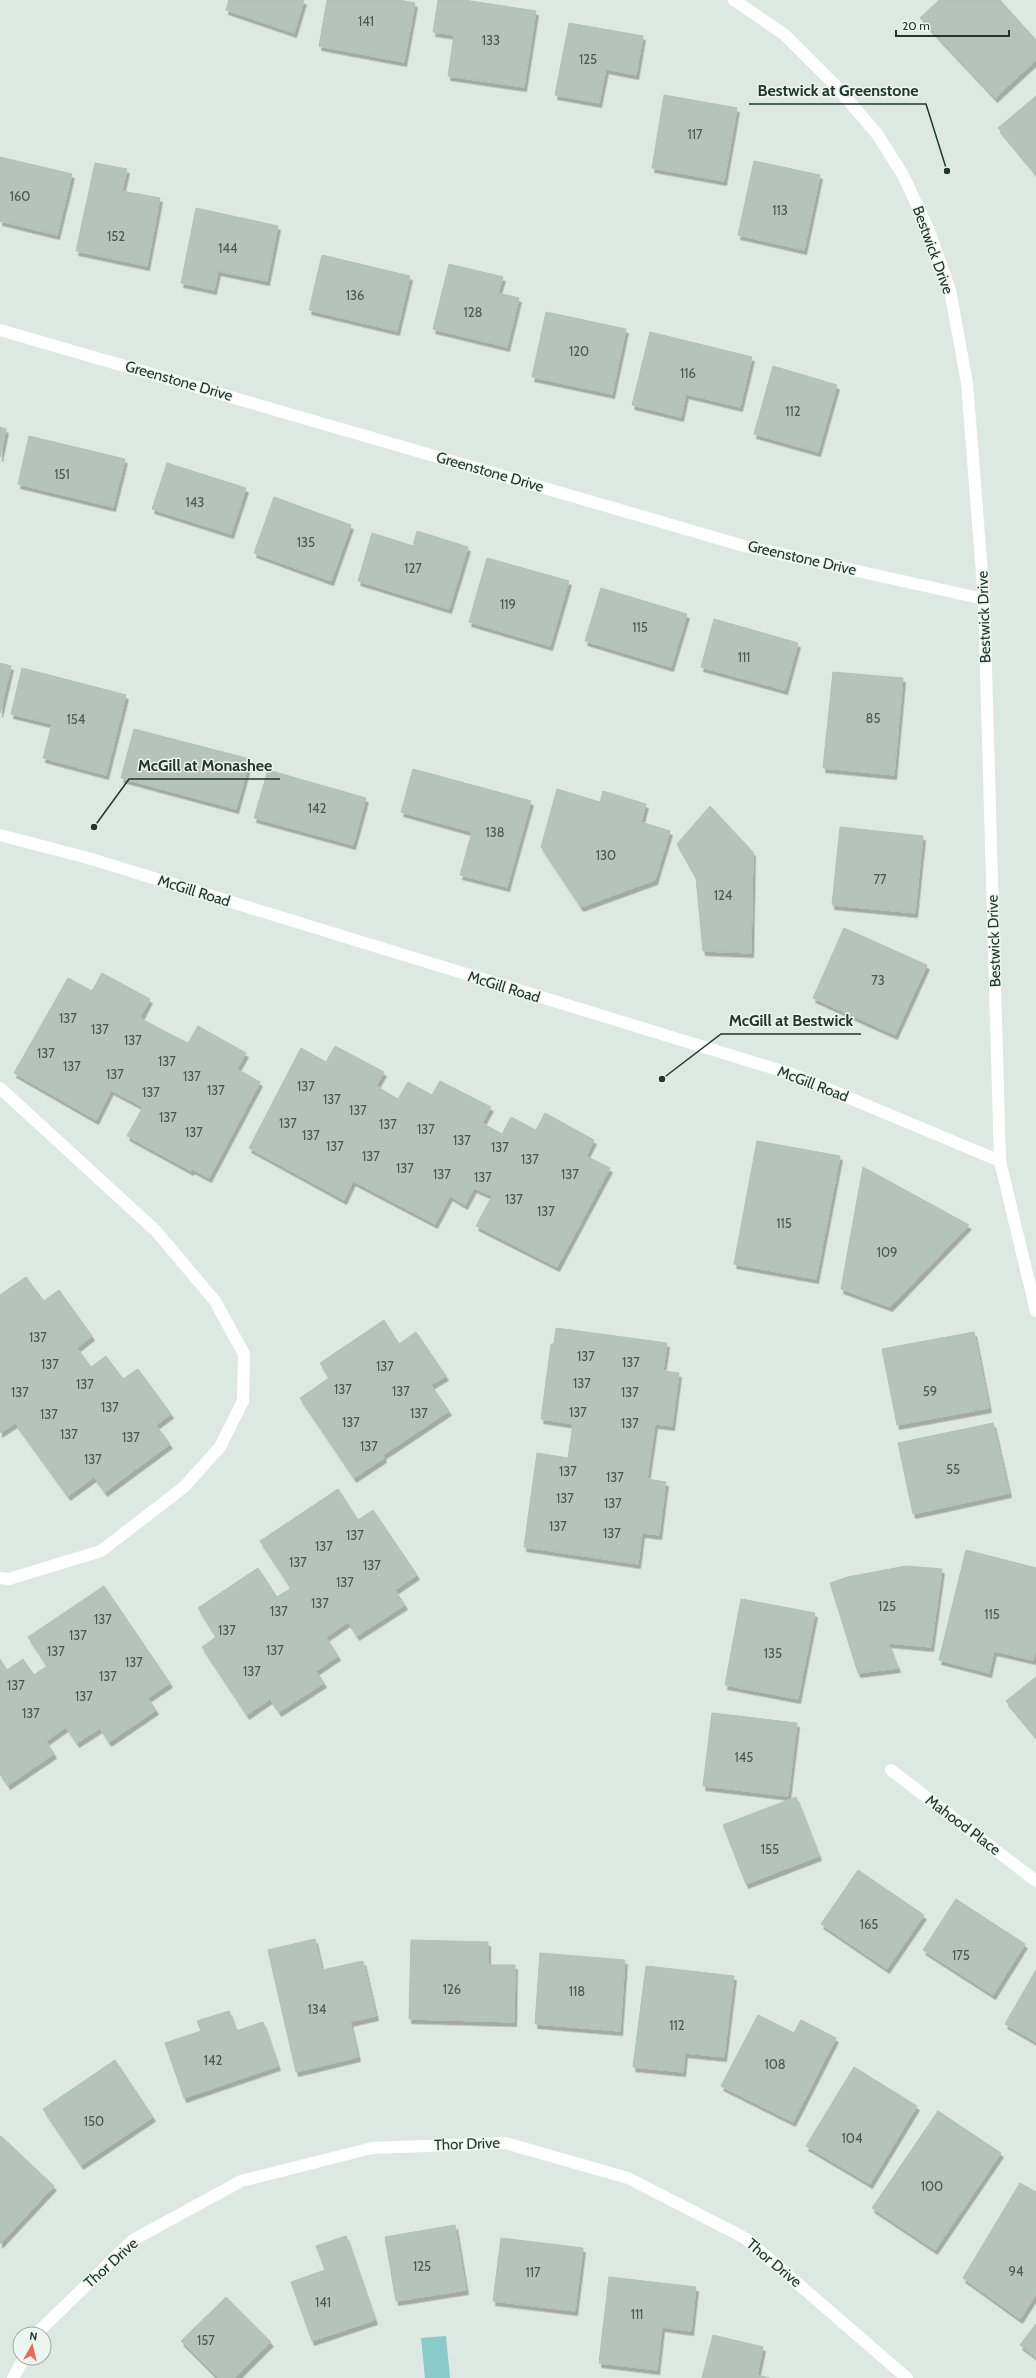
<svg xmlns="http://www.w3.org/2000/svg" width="1036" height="2378" font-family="Cabin,sans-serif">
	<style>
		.water { fill: #89caca }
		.building { fill: #b4c3bb; stroke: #b1c1b8; filter: url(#shadow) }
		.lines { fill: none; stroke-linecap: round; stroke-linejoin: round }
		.lane { stroke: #fff; stroke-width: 12 }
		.street { stroke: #fff; stroke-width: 12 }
		.labels { text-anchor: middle; stroke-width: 3; stroke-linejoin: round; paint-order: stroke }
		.number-label { font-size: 13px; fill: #465a50 }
		.street-label { font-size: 15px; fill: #21372d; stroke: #eef5f0 }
		.leader { fill: none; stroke: #21372d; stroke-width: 1.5 }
		.callout-dot { fill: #21372d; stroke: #eef5f0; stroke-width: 1.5 }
		.callout-label { font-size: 16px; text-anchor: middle; font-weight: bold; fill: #21372d; stroke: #eef5f0; stroke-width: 3; stroke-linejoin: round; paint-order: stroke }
	</style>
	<defs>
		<filter id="shadow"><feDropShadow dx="2.5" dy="4.5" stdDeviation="0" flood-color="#0004"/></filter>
	</defs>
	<rect width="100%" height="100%" fill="#dee8e2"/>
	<polygon class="water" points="446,2336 450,2378 425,2378 421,2338"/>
	<g class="building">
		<polygon points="229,0 304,0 294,33 226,10"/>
		<polygon points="327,0 400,0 415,3 404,62 319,46"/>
		<polygon points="438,0 464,0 536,11 524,87 448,76 454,35 433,32"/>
		<polygon points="939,0 1000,0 1036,40 1036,60 995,98 920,18"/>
		<polygon points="569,23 643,36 636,75 606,69 599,103 555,95"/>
		<polygon points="664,95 737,108 724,181 652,168"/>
		<polygon points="1036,96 1036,174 998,128"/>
		<polygon points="0,157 72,174 57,235 0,221"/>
		<polygon points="754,161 820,175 804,250 738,235"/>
		<polygon points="95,163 127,169 122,191 160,198 147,266 76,251"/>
		<polygon points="196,208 278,226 267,281 218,271 214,290 181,283"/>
		<polygon points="322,255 410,276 397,331 309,310"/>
		<polygon points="449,264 503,277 498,293 519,298 507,347 433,329"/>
		<polygon points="546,312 626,329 612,394 532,377"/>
		<polygon points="650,332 752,357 740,407 686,394 681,417 632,405"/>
		<polygon points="773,366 837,385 818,452 754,434"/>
		<polygon points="0,427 6,429 0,457"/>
		<polygon points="29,436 125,459 113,507 18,484"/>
		<polygon points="167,463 246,488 231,534 152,509"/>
		<polygon points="274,497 351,525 331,581 254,553"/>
		<polygon points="417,531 468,547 449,609 358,581 372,533 413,546"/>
		<polygon points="487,558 569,581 550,646 469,622"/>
		<polygon points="601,588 687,614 671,667 585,641"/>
		<polygon points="714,619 798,643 785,690 701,667"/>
		<polygon points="0,663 11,666 0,713"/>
		<polygon points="22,668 126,695 106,775 43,758 52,724 11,714"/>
		<polygon points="833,672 903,678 894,775 823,768"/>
		<polygon points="134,729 250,759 236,809 121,778"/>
		<polygon points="413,769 531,801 507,887 460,875 472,832 401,812"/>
		<polygon points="268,770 366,798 353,845 254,818"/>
		<polygon points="557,789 600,802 603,791 646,804 641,822 670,831 655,880 581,907 541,847"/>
		<polygon points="710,806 753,852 751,953 703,951 696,878 677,844"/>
		<polygon points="840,827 923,836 915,913 832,905"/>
		<polygon points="844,928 927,965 895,1035 813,998"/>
		<polygon points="102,973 150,999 140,1018 164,1031 188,1043 198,1026 246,1053 237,1069 260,1082 209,1178 192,1169 191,1171 127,1136 143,1107 111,1090 96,1120 14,1073 68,978 92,991"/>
		<polygon points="335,1046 384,1072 376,1086 398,1099 408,1082 432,1095 440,1081 491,1107 482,1123 502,1134 511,1117 536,1130 545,1113 594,1140 586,1156 610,1168 557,1267 476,1226 492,1196 474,1188 465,1205 450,1196 435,1224 353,1181 344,1200 249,1148 301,1048 326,1062"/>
		<polygon points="757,1141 840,1156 816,1279 734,1264"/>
		<polygon points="863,1167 969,1225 890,1307 841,1289"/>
		<polygon points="26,1277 44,1301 59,1290 92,1336 77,1348 91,1367 106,1356 123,1379 138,1369 171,1414 156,1425 170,1444 105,1492 94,1477 68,1496 15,1423 0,1433 0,1295"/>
		<polygon points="384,1320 399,1344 416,1332 446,1376 431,1385 449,1411 383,1455 384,1458 354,1478 300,1398 329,1378 320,1363"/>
		<polygon points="556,1328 667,1343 663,1371 679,1373 672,1426 655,1424 647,1479 666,1482 659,1535 642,1533 638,1564 524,1547 537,1453 568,1458 573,1424 541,1419 551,1344 554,1344"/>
		<polygon points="974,1332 989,1408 897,1425 882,1349"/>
		<polygon points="993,1423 1009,1493 913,1514 898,1443"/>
		<polygon points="338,1489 358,1520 373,1510 417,1575 395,1590 405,1605 357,1636 348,1622 326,1637 338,1656 316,1671 324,1683 279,1712 270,1699 247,1715 202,1647 216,1637 198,1608 258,1568 277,1597 291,1588 260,1541"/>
		<polygon points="966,1550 1036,1568 1036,1649 1033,1660 994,1651 989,1673 939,1660"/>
		<polygon points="906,1566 942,1569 931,1647 888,1643 898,1668 858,1673 830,1583 848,1577"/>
		<polygon points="104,1586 170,1683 148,1698 156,1710 109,1742 100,1728 77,1743 66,1727 46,1741 54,1754 8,1785 0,1774 0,1659 7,1670 23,1659 34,1675 47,1666 28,1637"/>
		<polygon points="741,1599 815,1613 798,1699 725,1685"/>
		<polygon points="1036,1677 1036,1737 1006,1701"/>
		<polygon points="712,1713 797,1723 788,1796 703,1786"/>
		<polygon points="796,1797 819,1856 746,1884 723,1825"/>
		<polygon points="858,1870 924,1915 887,1969 821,1924"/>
		<polygon points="956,1899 1025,1944 993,1995 923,1950"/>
		<polygon points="315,1939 322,1970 363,1961 376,2016 350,2022 358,2057 296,2072 268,1950"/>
		<polygon points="411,1940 488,1942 488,1965 515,1965 514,2022 409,2019"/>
		<polygon points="540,1953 625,1960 620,2031 535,2024"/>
		<polygon points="646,1966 734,1976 724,2057 685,2053 683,2072 633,2067"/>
		<polygon points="1036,1970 1036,2042 1005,2024"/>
		<polygon points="229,2011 236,2031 263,2022 278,2066 184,2098 165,2043 201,2031 197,2021"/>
		<polygon points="758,2015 794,2033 801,2020 836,2038 793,2122 721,2086"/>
		<polygon points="115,2060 153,2117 81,2165 43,2109"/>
		<polygon points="854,2067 917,2106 870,2184 806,2146"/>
		<polygon points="938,2111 1001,2153 935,2250 872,2208"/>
		<polygon points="1,2136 54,2186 0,2244 0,2138"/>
		<polygon points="1020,2183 1036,2192 1036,2294 1020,2319 963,2278"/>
		<polygon points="455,2225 466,2290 396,2301 385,2237"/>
		<polygon points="346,2236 375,2320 312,2341 291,2282 325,2270 316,2246"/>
		<polygon points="501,2238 583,2248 575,2311 493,2301"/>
		<polygon points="609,2277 696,2287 691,2331 662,2327 657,2370 599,2363"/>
		<polygon points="226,2297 271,2342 235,2378 218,2378 181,2341"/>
		<polygon points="1036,2324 1036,2357 1020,2345"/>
		<polygon points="713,2335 763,2347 757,2375 770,2378 702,2378"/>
	</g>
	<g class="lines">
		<polyline class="lane" points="0,1088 156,1231 215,1301 244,1354 243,1401 220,1447 184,1487 101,1551 9,1579 0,1578"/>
		<g class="street">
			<polyline points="734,0 785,35 835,85 877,134 903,175 929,231 950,290 967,383 984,599 1000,1161 1036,1311"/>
			<polyline points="0,330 744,546 984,599"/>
			<polyline points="0,835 88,858 792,1074 1000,1161"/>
			<polyline points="891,1770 1036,1881"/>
			<polyline points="36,2334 133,2240 241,2181 372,2148 505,2143 628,2178 745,2238 907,2378"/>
			<polyline points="13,2378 24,2358"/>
		</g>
	</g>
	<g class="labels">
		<g class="number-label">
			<text x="366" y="26">141</text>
			<text x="491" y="45">133</text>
			<text x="588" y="64">125</text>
			<text x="695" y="139">117</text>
			<text x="20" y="201">160</text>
			<text x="780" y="215">113</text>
			<text x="116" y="241">152</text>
			<text x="228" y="253">144</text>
			<text x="355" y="300">136</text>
			<text x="473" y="317">128</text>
			<text x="579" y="356">120</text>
			<text x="688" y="378">116</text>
			<text x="793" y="416">112</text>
			<text x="62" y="479">151</text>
			<text x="195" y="507">143</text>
			<text x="306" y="547">135</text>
			<text x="413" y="573">127</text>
			<text x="508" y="609">119</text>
			<text x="640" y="632">115</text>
			<text x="744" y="662">111</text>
			<text x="873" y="723">85</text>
			<text x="76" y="724">154</text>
			<text x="317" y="813">142</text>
			<text x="495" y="837">138</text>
			<text x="606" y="860">130</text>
			<text x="880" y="884">77</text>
			<text x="723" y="900">124</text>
			<text x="878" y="985">73</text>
			<text x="68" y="1023">137</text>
			<text x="100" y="1034">137</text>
			<text x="133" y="1045">137</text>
			<text x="46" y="1058">137</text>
			<text x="167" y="1066">137</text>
			<text x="72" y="1071">137</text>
			<text x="115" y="1079">137</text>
			<text x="192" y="1081">137</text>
			<text x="306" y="1091">137</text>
			<text x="216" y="1095">137</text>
			<text x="151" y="1097">137</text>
			<text x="332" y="1104">137</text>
			<text x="358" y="1115">137</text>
			<text x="168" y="1122">137</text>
			<text x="288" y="1128">137</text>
			<text x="388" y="1129">137</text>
			<text x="426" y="1134">137</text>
			<text x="194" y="1137">137</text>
			<text x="311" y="1140">137</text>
			<text x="462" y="1145">137</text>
			<text x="335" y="1151">137</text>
			<text x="500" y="1152">137</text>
			<text x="371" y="1161">137</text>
			<text x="530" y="1164">137</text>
			<text x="405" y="1173">137</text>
			<text x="442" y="1179">137</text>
			<text x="570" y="1179">137</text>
			<text x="483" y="1182">137</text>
			<text x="514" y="1204">137</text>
			<text x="546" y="1216">137</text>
			<text x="784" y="1228">115</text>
			<text x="887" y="1257">109</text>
			<text x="38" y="1342">137</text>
			<text x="586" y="1361">137</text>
			<text x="631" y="1367">137</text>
			<text x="50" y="1369">137</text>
			<text x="385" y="1371">137</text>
			<text x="582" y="1388">137</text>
			<text x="85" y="1389">137</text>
			<text x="343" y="1394">137</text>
			<text x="401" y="1396">137</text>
			<text x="930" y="1396">59</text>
			<text x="20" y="1397">137</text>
			<text x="630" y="1397">137</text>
			<text x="110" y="1412">137</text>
			<text x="578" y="1417">137</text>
			<text x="419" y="1418">137</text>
			<text x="49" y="1419">137</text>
			<text x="351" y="1427">137</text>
			<text x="630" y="1428">137</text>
			<text x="69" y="1439">137</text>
			<text x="131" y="1442">137</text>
			<text x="369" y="1451">137</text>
			<text x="93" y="1464">137</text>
			<text x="953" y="1474">55</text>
			<text x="568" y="1476">137</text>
			<text x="615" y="1482">137</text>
			<text x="565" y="1503">137</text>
			<text x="613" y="1508">137</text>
			<text x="558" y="1531">137</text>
			<text x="612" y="1538">137</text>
			<text x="355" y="1540">137</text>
			<text x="324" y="1551">137</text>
			<text x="298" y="1567">137</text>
			<text x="372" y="1570">137</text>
			<text x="345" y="1587">137</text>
			<text x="320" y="1608">137</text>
			<text x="887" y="1611">125</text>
			<text x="279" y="1616">137</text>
			<text x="992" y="1619">115</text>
			<text x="103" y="1624">137</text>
			<text x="227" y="1635">137</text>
			<text x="78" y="1640">137</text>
			<text x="275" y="1655">137</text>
			<text x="56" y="1656">137</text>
			<text x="773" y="1658">135</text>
			<text x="134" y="1667">137</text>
			<text x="252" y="1676">137</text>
			<text x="108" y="1681">137</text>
			<text x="16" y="1690">137</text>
			<text x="84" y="1701">137</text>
			<text x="31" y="1718">137</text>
			<text x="744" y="1762">145</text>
			<text x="770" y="1854">155</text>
			<text x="869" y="1929">165</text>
			<text x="961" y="1960">175</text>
			<text x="452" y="1994">126</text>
			<text x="577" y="1996">118</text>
			<text x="317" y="2014">134</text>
			<text x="677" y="2030">112</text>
			<text x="213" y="2065">142</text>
			<text x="775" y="2069">108</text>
			<text x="94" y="2126">150</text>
			<text x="852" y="2143">104</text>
			<text x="932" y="2191">100</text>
			<text x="422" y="2271">125</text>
			<text x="1016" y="2276">94</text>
			<text x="533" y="2277">117</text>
			<text x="323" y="2307">141</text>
			<text x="637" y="2319">111</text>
			<text x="206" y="2345">157</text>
		</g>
		<g class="street-label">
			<text transform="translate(933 250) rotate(70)" y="5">Bestwick Drive</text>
			<text transform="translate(179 381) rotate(16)" y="5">Greenstone Drive</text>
			<text transform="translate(490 472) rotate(16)" y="5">Greenstone Drive</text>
			<text transform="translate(802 558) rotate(13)" y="5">Greenstone Drive</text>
			<text transform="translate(984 617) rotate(-92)" y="5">Bestwick Drive</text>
			<text transform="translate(194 891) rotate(17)" y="5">McGill Road</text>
			<text transform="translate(994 941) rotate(-92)" y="5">Bestwick Drive</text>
			<text transform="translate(504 987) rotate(17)" y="5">McGill Road</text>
			<text transform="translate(813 1084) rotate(21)" y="5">McGill Road</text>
			<text transform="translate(963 1825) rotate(37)" y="5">Mahood Place</text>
			<text transform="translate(467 2144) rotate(-2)" y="5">Thor Drive</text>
			<text transform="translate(111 2263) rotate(-42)" y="5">Thor Drive</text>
			<text transform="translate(774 2263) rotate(40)" y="5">Thor Drive</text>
		</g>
	</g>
	<path class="leader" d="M947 171L926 104H749M94 827L129 779H280M662 1079L721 1034H861"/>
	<g class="callout-dot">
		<circle cx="947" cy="171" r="4"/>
		<circle cx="94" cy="827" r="4"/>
		<circle cx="662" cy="1079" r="4"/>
	</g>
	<g class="callout-label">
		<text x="838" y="96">Bestwick at Greenstone</text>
		<text x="205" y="771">McGill at Monashee</text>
		<text x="791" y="1026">McGill at Bestwick</text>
	</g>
	<g transform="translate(32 2346) rotate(8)"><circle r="19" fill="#eef5f0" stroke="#9ca9a2"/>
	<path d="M0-3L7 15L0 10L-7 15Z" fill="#e7695d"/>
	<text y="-6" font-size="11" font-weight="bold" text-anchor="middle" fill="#21372d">N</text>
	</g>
	<path d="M896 30v6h113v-6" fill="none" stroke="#21372d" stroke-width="2"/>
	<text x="902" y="30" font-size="12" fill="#21372d" stroke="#eef5f0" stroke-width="3" paint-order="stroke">20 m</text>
</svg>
